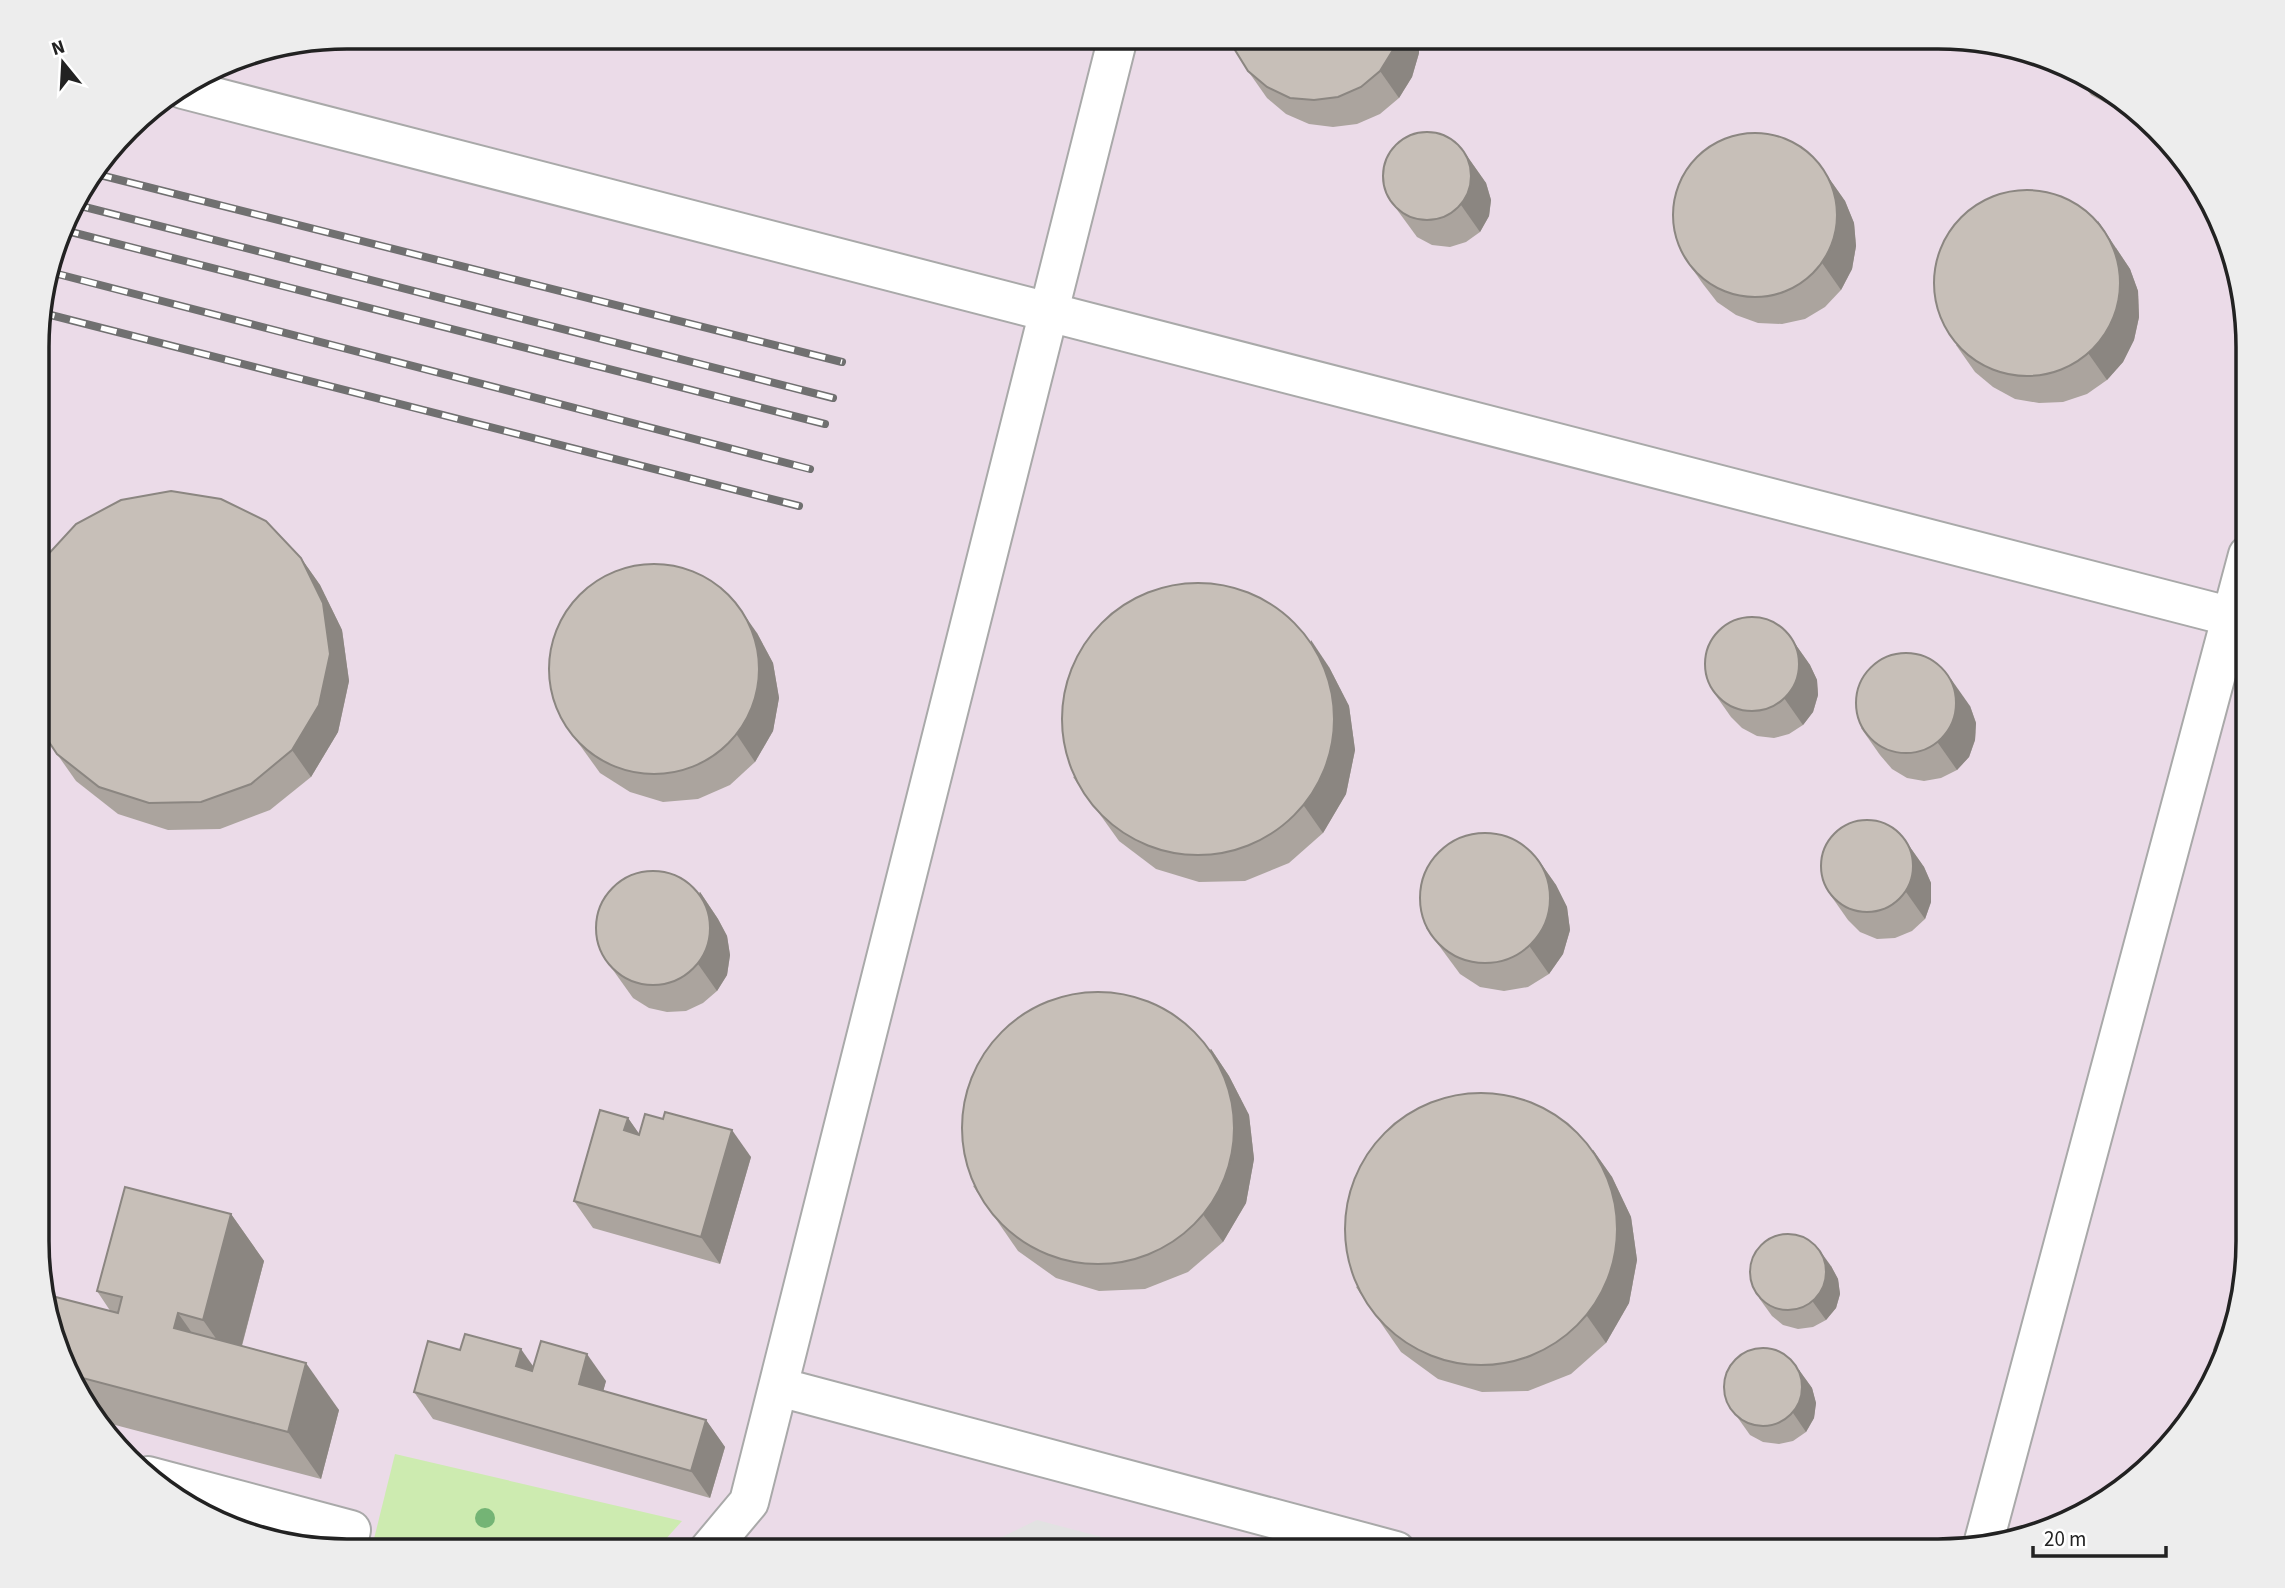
<svg xmlns="http://www.w3.org/2000/svg" width="2285" height="1588" font-family="'Source Sans 3',sans-serif">
	<style>
		.industrial { fill: #ebdbe8 }
		.grass { fill: #cdebb0 }
		.parking { fill: #e2e2e2 }
		.lines { fill: none; stroke-linecap: round; stroke-linejoin: round }
		.minor-casing { stroke: #a9a9a9; stroke-width: 42 }
		.minor { stroke: #fff; stroke-width: 38 }
		.rail-casing { stroke: #707070; stroke-width: 8 }
		.rail { stroke: #fff; stroke-width: 5; stroke-dasharray: 16; stroke-linecap: butt }
		.tree { fill: #74b475 }
		.wall { fill: #aba49e }
		.shaded-wall { fill: #8b8681 }
		.building { fill: #c7bfb8; stroke: #8b8681; stroke-width: 2 }
		.rim { fill: none; stroke: #222; stroke-width: 3.5 }
	</style>
	<rect width="100%" height="100%" fill="#f2efe9"/>
	<polygon class="industrial" points="347,37 1958,37 2038,53 2127,101 2207,192 2248,327 2248,1261 2232,1341 2184,1430 2076,1519 1938,1551 327,1551 247,1535 158,1487 79,1396 39,1281 39,307 69,209 142,114 229,60"/>
	<g class="grass">
		<polygon points="395,1454 682,1521 655,1551 371,1551"/>
		<polygon points="201,1510 256,1523 277,1541 247,1535"/>
	</g>
	<polygon class="parking" points="1037,1520 1155,1551 973,1551"/>
	<g class="lines">
		<g class="minor-casing">
			<g id="minor">
				<polyline points="183,89 2248,621"/>
				<polyline points="779,1387 1396,1551"/>
				<polyline points="148,1476 351,1530 346,1551"/>
				<polyline points="1984,1541 2248,555"/>
				<polyline points="708,1551 749,1502 1118,37"/>
			</g>
		</g>
		<use href="#minor" class="minor"/>
		<g class="rail-casing">
			<g id="rail">
				<polyline points="96,174 842,362"/>
				<polyline points="73,204 833,398"/>
				<polyline points="63,230 825,424"/>
				<polyline points="50,272 810,469"/>
				<polyline points="39,312 799,506"/>
			</g>
		</g>
		<use href="#rail" class="rail"/>
	</g>
	<circle class="tree" cx="485" cy="1518" r="10"/>
	<g class="wall">
		<polygon points="1419,53 1412,77 1399,98 1380,114 1357,124 1333,127 1309,124 1286,114 1267,98 1248,71"/>
		<polygon points="2075,73 2127,101 2129,104 2124,105 2106,103 2091,95"/>
		<polygon points="1467,156 1486,183 1491,200 1489,216 1480,232 1466,242 1450,247 1432,245 1417,237 1387,196"/>
		<polygon points="1826,174 1845,201 1854,223 1856,246 1852,269 1841,290 1825,307 1805,319 1782,324 1758,323 1736,315 1717,302 1703,284 1684,257"/>
		<polygon points="2116,248 2130,269 2138,291 2139,317 2134,340 2123,362 2107,380 2087,394 2063,402 2039,403 2015,399 1993,387 1975,372 1956,345"/>
		<polygon points="301,558 320,585 342,630 349,681 338,732 311,777 270,810 220,829 168,830 118,814 76,781 57,754"/>
		<polygon points="757,633 773,663 779,698 773,731 755,762 730,785 698,799 663,802 630,792 600,773 561,719"/>
		<polygon points="1791,638 1810,665 1817,680 1818,695 1813,712 1803,725 1789,734 1774,738 1757,736 1742,728 1731,717 1712,690"/>
		<polygon points="1329,667 1349,706 1355,750 1346,794 1323,833 1289,863 1245,881 1199,882 1156,869 1119,841 1073,777"/>
		<polygon points="1970,706 1976,723 1975,740 1969,757 1957,770 1941,778 1924,781 1907,778 1892,769 1880,755 1861,728"/>
		<polygon points="1905,840 1924,867 1931,883 1931,902 1925,919 1912,931 1895,938 1877,939 1860,932 1848,920 1829,893"/>
		<polygon points="1537,858 1556,885 1567,907 1570,930 1563,954 1549,974 1528,987 1504,991 1480,987 1460,974 1426,928"/>
		<polygon points="700,892 718,919 727,936 730,955 727,975 717,991 703,1003 686,1011 667,1012 649,1008 633,998 603,956"/>
		<polygon points="1211,1049 1229,1076 1249,1115 1254,1159 1246,1203 1223,1242 1188,1272 1145,1289 1099,1291 1056,1278 1018,1251 973,1186"/>
		<polygon points="628,1118 639,1134 663,1119 751,1157 720,1264 593,1228 574,1201"/>
		<polygon points="1593,1150 1612,1177 1631,1217 1637,1260 1629,1303 1606,1343 1571,1374 1528,1391 1482,1392 1438,1379 1401,1352 1356,1287"/>
		<polygon points="231,1214 264,1261 242,1346 339,1410 321,1479 100,1421 79,1396 44,1294 111,1312 97,1291"/>
		<polygon points="1831,1266 1838,1279 1840,1294 1836,1308 1826,1320 1813,1327 1798,1329 1783,1325 1772,1316 1759,1298"/>
		<polygon points="460,1350 606,1381 603,1391 706,1420 725,1447 710,1498 433,1419 414,1392"/>
		<polygon points="1799,1370 1812,1388 1816,1403 1814,1418 1806,1432 1793,1441 1779,1444 1763,1442 1750,1435 1728,1404"/>
	</g>
	<g class="shaded-wall">
		<polygon points="1397,37 1419,37 1419,53 1412,77 1399,98 1380,71"/>
		<polygon points="1467,156 1486,183 1491,200 1489,216 1480,232 1461,205"/>
		<polygon points="1826,174 1845,201 1854,223 1856,246 1852,269 1841,290 1822,263"/>
		<polygon points="2098,221 2130,269 2138,291 2139,317 2134,340 2123,362 2107,380 2088,353"/>
		<polygon points="301,558 320,585 342,630 349,681 338,732 311,777 292,750"/>
		<polygon points="738,606 757,633 773,663 779,698 773,731 755,762 737,735"/>
		<polygon points="1791,638 1810,665 1817,680 1818,695 1813,712 1803,725 1784,698"/>
		<polygon points="1311,640 1329,667 1349,706 1355,750 1346,794 1323,833 1304,806"/>
		<polygon points="1951,679 1970,706 1976,723 1975,740 1969,757 1957,770 1938,743"/>
		<polygon points="1905,840 1924,867 1931,883 1931,902 1925,919 1906,892"/>
		<polygon points="1537,858 1556,885 1567,907 1570,930 1563,954 1549,974 1530,947"/>
		<polygon points="700,892 718,919 727,936 730,955 727,975 717,991 698,964"/>
		<polygon points="1211,1049 1229,1076 1249,1115 1254,1159 1246,1203 1223,1242 1204,1216"/>
		<polygon points="628,1118 647,1145 624,1130"/>
		<polygon points="732,1130 751,1157 720,1264 701,1237"/>
		<polygon points="1593,1150 1612,1177 1631,1217 1637,1260 1629,1303 1606,1343 1587,1316"/>
		<polygon points="231,1214 264,1261 236,1367 203,1320"/>
		<polygon points="1818,1248 1831,1266 1838,1279 1840,1294 1836,1308 1826,1320 1813,1302"/>
		<polygon points="178,1313 211,1360 174,1328"/>
		<polygon points="521,1349 540,1376 516,1366"/>
		<polygon points="587,1354 606,1381 598,1411 579,1384"/>
		<polygon points="306,1363 339,1410 321,1479 288,1432"/>
		<polygon points="1799,1370 1812,1388 1816,1403 1814,1418 1806,1432 1793,1413"/>
		<polygon points="706,1420 725,1447 710,1498 691,1471"/>
	</g>
	<g class="building">
		<polygon points="1231,37 1397,37 1393,50 1380,71 1361,87 1338,97 1314,100 1290,98 1267,87 1248,71 1235,50"/>
		<circle cx="1427" cy="176" r="44"/>
		<circle cx="1755" cy="215" r="82"/>
		<circle cx="2027" cy="283" r="93"/>
		<polygon points="171,491 221,499 266,521 301,558 323,603 330,654 319,705 292,750 251,784 201,802 149,803 99,787 57,754 39,727 39,567 42,561 76,524 121,500"/>
		<circle cx="654" cy="669" r="105"/>
		<circle cx="1198" cy="719" r="136"/>
		<circle cx="1752" cy="664" r="47"/>
		<circle cx="1906" cy="703" r="50"/>
		<circle cx="1867" cy="866" r="46"/>
		<circle cx="1485" cy="898" r="65"/>
		<circle cx="653" cy="928" r="57"/>
		<circle cx="1098" cy="1128" r="136"/>
		<circle cx="1481" cy="1229" r="136"/>
		<polygon points="600,1110 628,1118 624,1130 639,1135 645,1114 663,1119 665,1112 732,1130 701,1237 574,1201"/>
		<polygon points="125,1187 231,1214 203,1320 178,1313 174,1328 306,1363 288,1432 71,1375 44,1294 118,1313 122,1297 97,1291"/>
		<circle cx="1788" cy="1272" r="38"/>
		<polygon points="2239,1306 2232,1341 2214,1374 2214,1350 2222,1328 2235,1309"/>
		<polygon points="465,1334 521,1349 516,1366 532,1371 541,1341 587,1354 579,1384 706,1420 691,1471 414,1392 428,1341 460,1350"/>
		<circle cx="1763" cy="1387" r="39"/>
	</g>
	<path d="M0 0H2285V1588H0ZM347 49H1938A298 298 0 0 1 2236 347V1241A298 298 0 0 1 1938 1539H347A298 298 0 0 1 49 1241V347A298 298 0 0 1 347 49Z" fill="#ededed" fill-rule="evenodd"/>
	<path class="rim" d="M347 49H1938A298 298 0 0 1 2236 347V1241A298 298 0 0 1 1938 1539H347A298 298 0 0 1 49 1241V347A298 298 0 0 1 347 49Z"/>
	<g transform="translate(63 63) rotate(342)" stroke="#ffffff" stroke-width="5" paint-order="stroke">
	<path d="M0-5L12 26L0 18L-12 26Z" fill="#222222"/>
	<text y="-10" font-size="19" font-weight="bold" text-anchor="middle" fill="#222222">N</text>
	</g>
	<path d="M2033 1546v10h133v-10" fill="none" stroke="#222222" stroke-width="3.5"/>
	<text x="2044" y="1546" font-size="21" fill="#222222" stroke="#ffffff" stroke-width="5" paint-order="stroke">20 m</text>
</svg>
